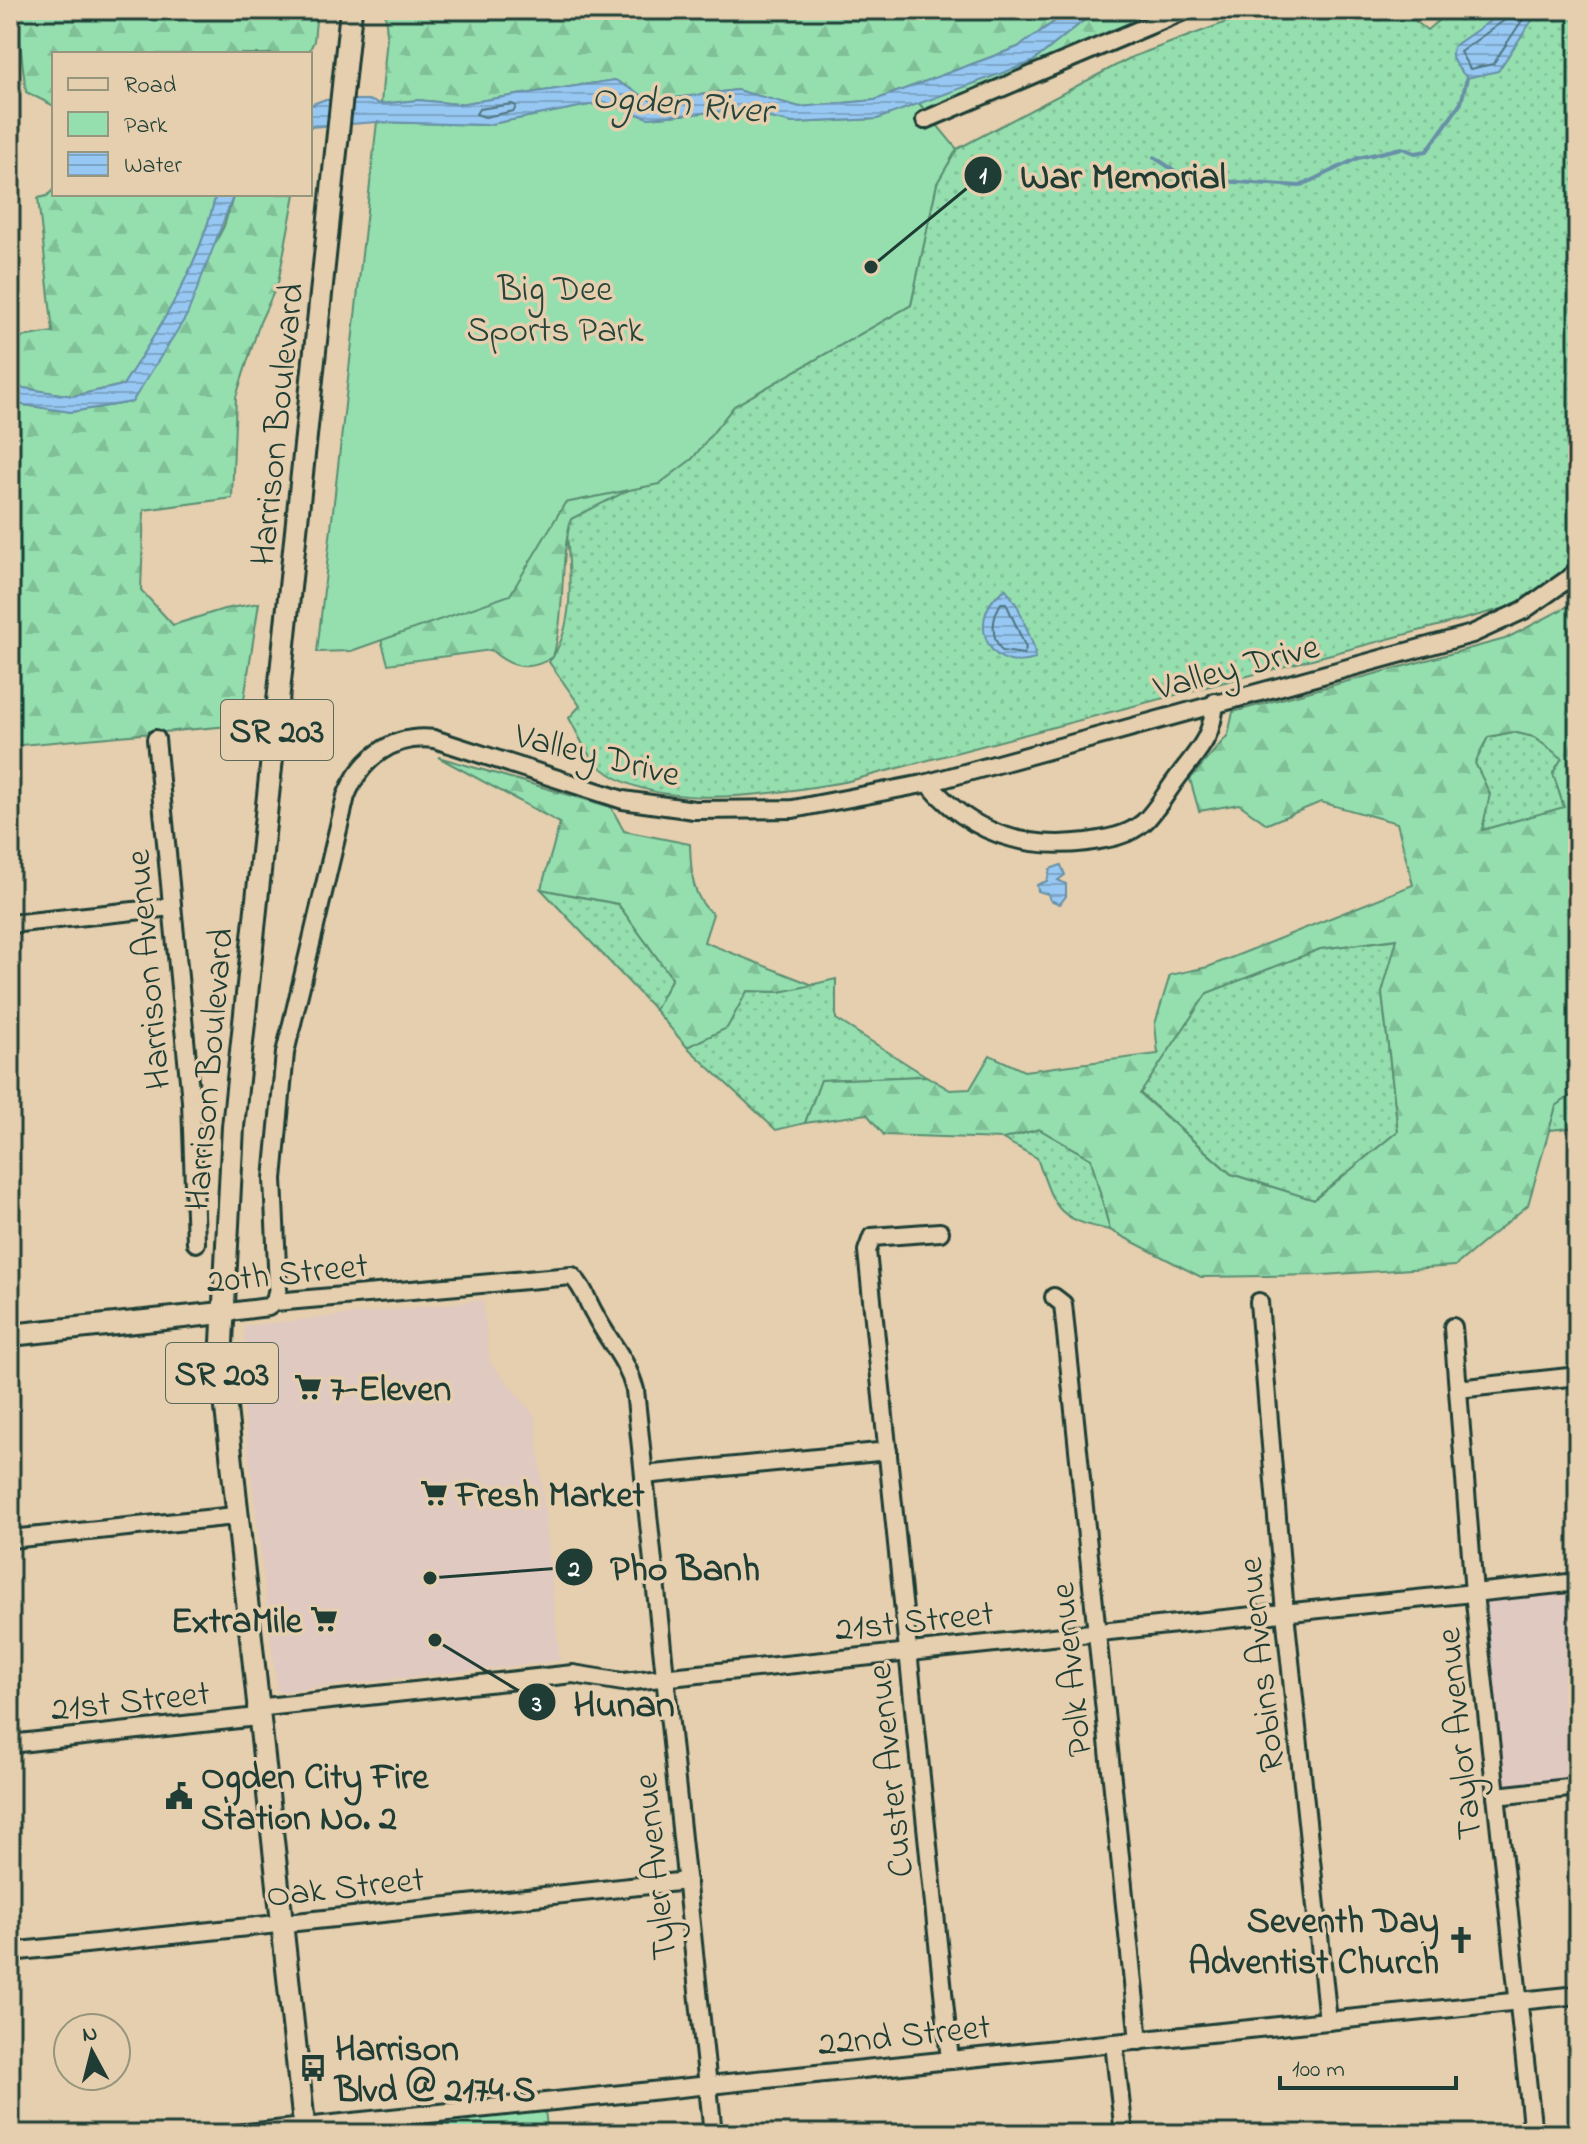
<svg xmlns="http://www.w3.org/2000/svg" width="1588" height="2144" font-family="'Indie Flower',sans-serif">
	<style>
		.built { fill: #e0c9c0 }
		.grass { fill: url(#grass-dots); stroke: #5a8e72; stroke-width: 2 }
		.forest { fill: url(#forest-firs); stroke: #5a8e72; stroke-width: 2; fill-rule: evenodd }
		.park { fill: #95dfaf; stroke: #5a8e72; stroke-width: 2 }
		.water { fill: url(#water-rules); stroke: #6790a7; stroke-width: 2 }
		.lines { fill: none; stroke-linecap: round; stroke-linejoin: round }
		.shore { stroke: #4f7580; stroke-width: 2 }
		.stream { stroke: #6790a7; stroke-width: 4 }
		.minor-casing { stroke: #1f3d34; stroke-width: 22 }
		.major-casing { stroke: #1f3d34; stroke-width: 26 }
		.minor { stroke: #e5cfae; stroke-width: 16 }
		.major { stroke: #e5cfae; stroke-width: 20 }
		.labels { text-anchor: middle; stroke-width: 7; stroke-linejoin: round; paint-order: stroke }
		.shield { fill: #e5cfae; stroke: #5a6959; stroke-width: 2 }
		.shield-label { font-size: 34px; font-weight: bold; fill: #1f3d34 }
		.park-label { font-size: 36px; fill: #25453a; stroke: #e5cfae }
		.street-label { font-size: 36px; fill: #1f3d34; stroke: #e5cfae }
		.poi-label { font-size: 36px; font-weight: bold; fill: #1f3d34; stroke: #e5cfae; text-anchor: start }
		.water-label { font-size: 38px; font-style: italic; fill: #25443e; stroke: #e5cfae }
		.leader { fill: none; stroke: #1f3d34; stroke-width: 3 }
		.callout-dot { fill: #1f3d34; stroke: #e5cfae; stroke-width: 3 }
		.mark-label { font-size: 24px; text-anchor: middle; font-weight: bold; fill: #fff }
		.callout-label { font-size: 38px; text-anchor: middle; font-weight: bold; fill: #1f3d34; stroke: #e5cfae; stroke-width: 7; stroke-linejoin: round; paint-order: stroke }
	</style>
	<defs>
		<pattern id="grass-dots" width="8" height="8" patternUnits="userSpaceOnUse" patternTransform="scale(2)"><rect width="8" height="8" fill="#95dfaf"/><path d="M2 2h.1M6 6h.1" fill="none" stroke="#80c097" stroke-width="1.8" stroke-linecap="round"/></pattern>
		<pattern id="forest-firs" width="22" height="20" patternUnits="userSpaceOnUse" patternTransform="scale(2)"><rect width="22" height="20" fill="#95dfaf"/><path d="M5 1l3.5 6h-7zM16 11l3.5 6h-7z" fill="#80c097"/></pattern>
		<pattern id="water-rules" width="6" height="5" patternUnits="userSpaceOnUse" patternTransform="scale(2)"><rect width="6" height="5" fill="#97c8f3"/><path d="M0 2.5h6" fill="none" stroke="#7ba4c6"/></pattern>
	</defs>
	<rect width="100%" height="100%" fill="#e5cfae"/>
	<filter id="ink" filterUnits="userSpaceOnUse"><feTurbulence type="fractalNoise" baseFrequency=".0125" numOctaves="2"/><feDisplacementMap in="SourceGraphic" scale="16" xChannelSelector="R" yChannelSelector="G"/><feConvolveMatrix kernelMatrix="1 2 1 2 8 2 1 2 1" color-interpolation-filters="sRGB"/></filter>
	<g filter="url(#ink)">
		<g class="built">
			<polygon points="483,1300 490,1362 535,1416 560,1661 277,1692 244,1412 244,1326"/>
			<polygon points="1578,1589 1578,1780 1502,1788 1482,1599"/>
		</g>
		<g class="grass">
			<path d="M 1259,10 L 1401,10 L 1427,30 L 1451,10 L 1578,10 L 1578,566 L 1517,605 L 845,782 C 776,793 640,819 590,756 C 582,745 576,730 569,718 L 580,706 L 549,662 C 581,621 567,553 565,503 L 692,459 L 734,406 L 911,305 L 937,183 L 957,149 L 1132,57 Z"/>
			<polygon points="1513,732 1534,737 1562,758 1553,773 1564,808 1481,831 1475,763 1488,737"/>
			<polygon points="541,889 618,904 672,978 655,1010"/>
			<polygon points="1398,939 1382,994 1398,1131 1314,1200 1231,1174 1140,1093 1207,993 1320,949"/>
			<polygon points="836,979 836,1019 926,1076 821,1080 805,1123 776,1130 687,1047 727,1027 747,991 780,992"/>
			<polygon points="1578,1090 1578,1127 1549,1130 1556,1106"/>
			<path d="M 1039,1129 L 1091,1159 L 1110,1230 C 1055,1219 1055,1208 1037,1158 L 1003,1139 Z"/>
		</g>
		<g class="forest">
			<polygon points="16,10 317,10 314,41 308,54 54,54 54,106 26,92"/>
			<polygon points="385,10 1071,10 1018,47 875,100 800,107 736,90 652,101 615,80 458,104 418,100 381,104 387,36"/>
			<polygon points="1097,10 1167,10 929,116 918,102 1032,62"/>
			<path d="M 54,189 L 54,194 L 216,194 C 200,265 162,325 123,385 L 73,396 L 10,386 L 10,339 L 53,332 L 38,198 L 47,196 Z"/>
			<polygon points="234,194 295,194 278,283 260,322 236,397 232,498 144,510 141,590 173,625 224,609 259,603 240,725 10,746 10,403 71,412 132,402 224,226"/>
			<path d="M 734,402 L 651,479 L 571,519 C 559,564 566,612 553,657 C 529,672 511,668 491,650 L 388,664 L 379,632 L 361,453 Z"/>
			<path d="M 1578,601 L 1578,1090 L 1556,1106 L 1528,1205 L 1455,1266 L 1323,1275 L 1201,1277 L 1110,1230 L 1091,1159 L 1039,1129 L 1003,1139 L 884,1135 L 867,1114 L 805,1123 L 821,1080 L 926,1076 L 950,1090 L 970,1089 L 990,1055 L 1024,1071 L 1158,1054 L 1155,1024 L 1170,975 L 1208,967 L 1413,885 L 1397,823 L 1321,802 L 1267,824 L 1239,804 L 1199,811 L 1190,779 L 1228,735 L 1233,712 L 1505,639 ZM 1513,732 L 1534,737 L 1562,758 L 1553,773 L 1564,807 L 1482,830 L 1490,794 L 1475,763 L 1488,737 ZM 1397,939 L 1382,993 L 1398,1131 L 1314,1200 L 1231,1174 L 1140,1094 L 1207,993 L 1320,949 Z"/>
			<path d="M 438,757 L 611,807 L 624,831 L 690,844 C 691,870 691,898 713,914 L 704,942 L 813,985 L 780,992 L 747,991 L 727,1028 L 687,1047 L 655,1010 L 672,978 L 618,904 L 541,889 L 560,823 Z"/>
		</g>
		<g class="park">
			<polygon points="605,102 648,118 734,110 793,123 877,119 918,102 957,149 937,183 911,305 734,406 692,459 659,484 565,503 510,595 351,651 317,652 377,122 486,125"/>
			<polygon points="545,2111 548,2134 401,2134 400,2126"/>
		</g>
		<g class="water">
			<polygon points="1071,10 1097,10 1032,62 877,119 793,123 734,110 648,118 605,102 486,125 377,122 310,127 310,105 323,100 368,100 381,104 418,100 458,104 615,80 652,101 737,90 800,107 875,100 1018,47"/>
			<path d="M 1506,10 L 1539,10 L 1498,71 L 1467,78 C 1458,67 1447,59 1454,46 Z"/>
			<path d="M 216,194 L 234,194 L 187,315 L 132,402 L 71,412 L 10,403 L 10,386 L 73,396 L 123,385 C 162,325 200,265 216,194 Z"/>
			<path d="M 1006,589 L 1018,607 L 1034,647 L 1035,659 C 983,676 966,611 1006,589 Z"/>
			<polygon points="1061,865 1065,875 1058,880 1066,884 1066,896 1060,904 1050,900 1048,894 1038,891 1037,885 1047,881 1050,869"/>
		</g>
		<g class="lines">
			<g class="shore">
				<polyline points="1509,10 1506,19 1460,52 1470,69 1493,64 1529,10"/>
				<polygon points="512,104 516,106 514,111 485,117 476,114 479,109"/>
				<path d="M 1001,603 L 1006,603 L 1026,648 L 1024,654 L 1002,651 C 990,636 992,618 1001,603 Z"/>
			</g>
			<polyline class="stream" points="1154,157 1187,179 1300,186 1358,158 1402,148 1415,153 1427,151 1461,103 1467,78"/>
			<g class="minor-casing">
				<g id="minor">
					<polyline points="925,120 1186,10"/>
					<polyline points="156,739 191,1101 196,1243"/>
					<path d="M 928,783 C 970,833 1023,850 1087,842 C 1107,839 1128,836 1144,822 C 1157,810 1167,791 1178,777 C 1199,749 1212,739 1215,702"/>
					<polyline points="10,924 172,907"/>
					<polyline points="940,1232 872,1237 867,1251 950,2060"/>
					<polyline points="1054,1297 1063,1304 1139,2041"/>
					<path d="M 275,1302 L 278,1287 L 273,1179 L 285,1053 L 346,796 C 361,759 392,734 434,739 L 623,800 L 694,810 L 793,809 L 928,783 L 1472,634 L 1524,610 L 1578,572"/>
					<polyline points="1259,1302 1285,1613 1328,2021"/>
					<polyline points="10,1311 12,1335"/>
					<path d="M 222,1313 L 268,1307 L 275,1302 L 572,1276 C 584,1288 586,1299 594,1313 C 609,1343 626,1357 635,1390 L 713,2134"/>
					<polyline points="1453,1327 1474,1593 1533,2134"/>
					<polyline points="1458,1389 1578,1376"/>
					<polyline points="644,1475 888,1451"/>
					<polyline points="10,1539 235,1516"/>
					<polyline points="256,1708 573,1674 623,1682 1578,1582"/>
					<polyline points="10,1744 257,1717"/>
					<polyline points="1496,1796 1578,1787"/>
					<polyline points="10,1952 687,1881"/>
					<polyline points="1114,2043 1124,2134"/>
					<polyline points="236,2134 1578,1995"/>
				</g>
			</g>
			<g class="major-casing">
				<g id="major">
					<polyline points="10,1335 222,1313"/>
					<polyline points="305,2134 221,1362 233,1127 351,10"/>
				</g>
			</g>
			<use href="#minor" class="minor"/>
			<use href="#major" class="major"/>
		</g>
	</g>
	<defs>
		<g id="supermarket-bare" transform="scale(2.16)"><path d="M-6-5.5h2.5l.6 2H6L4.5 2H-2.5L-4.4-4H-6ZM-1.5 3.2a1.3 1.3 0 1 0 .1 0ZM3 3.2a1.3 1.3 0 1 0 .1 0Z" fill="#1f3d34" stroke="#e5cfae" stroke-width="2.5" paint-order="stroke"/></g>
		<g id="civic-bare" transform="scale(2.16)"><path d="M-.6-6.5H3V-4.5H.6V-3L4-1V1h2V6H-6V1h2V-1L-.6-3ZM-1.2 2.5V6h2.4V2.5Z" fill="#1f3d34" stroke="#e5cfae" stroke-width="2.5" paint-order="stroke"/></g>
		<g id="church-bare" transform="scale(2.16)"><path d="M-1.2-6h2.4v3.5h3.3v2.4h-3.3V6h-2.4V-.1h-3.3v-2.4h3.3Z" fill="#1f3d34" stroke="#e5cfae" stroke-width="2.5" paint-order="stroke"/></g>
		<g id="bus-bare" transform="scale(2.16)"><path d="M-5-6H5V4H4V6H2V4H-2V6H-4V4H-5ZM-3.5-4V0h7V-4ZM-3.5 1.2v1.5H-2V1.2ZM2 1.2v1.5H3.5V1.2Z" fill="#1f3d34" stroke="#e5cfae" stroke-width="2.5" paint-order="stroke"/></g>
	</defs>
	<g fill-rule="evenodd">
		<use href="#supermarket-bare" x="308" y="1387"/>
		<use href="#supermarket-bare" x="434" y="1493"/>
		<use href="#supermarket-bare" x="324" y="1619"/>
		<use href="#civic-bare" x="179" y="1796"/>
		<use href="#church-bare" x="1461" y="1940"/>
		<use href="#bus-bare" x="313" y="2068"/>
	</g>
	<g class="labels">
		<g class="shield">
			<rect x="221" y="700" width="112" height="60" rx="6"/>
			<rect x="166" y="1343" width="112" height="60" rx="6"/>
		</g>
		<g class="shield-label">
			<text x="277" y="742">SR 203</text>
			<text x="222" y="1385">SR 203</text>
		</g>
		<g class="park-label">
			<text x="555" y="300">Big Dee<tspan x="555" dy="41">Sports Park</tspan></text>
		</g>
		<g class="street-label">
			<text transform="translate(275 424) rotate(-84)" y="13">Harrison Boulevard</text>
			<text transform="translate(1236 665) rotate(-15)" y="13">Valley Drive</text>
			<text transform="translate(598 753) rotate(14)" y="13">Valley Drive</text>
			<text transform="translate(146 970) rotate(-95)" y="13">Harrison Avenue</text>
			<text transform="translate(207 1069) rotate(-85)" y="13">Harrison Boulevard</text>
			<text transform="translate(287 1271) rotate(-6)" y="13">20th Street</text>
			<text transform="translate(914 1619) rotate(-6)" y="13">21st Street</text>
			<text transform="translate(1259 1665) rotate(-96)" y="13">Robins Avenue</text>
			<text transform="translate(1069 1670) rotate(-96)" y="13">Polk Avenue</text>
			<text transform="translate(130 1699) rotate(-6)" y="13">21st Street</text>
			<text transform="translate(1457 1734) rotate(-96)" y="13">Taylor Avenue</text>
			<text transform="translate(888 1771) rotate(-96)" y="13">Custer Avenue</text>
			<text transform="translate(653 1867) rotate(-96)" y="13">Tyler Avenue</text>
			<text transform="translate(345 1885) rotate(-6)" y="13">Oak Street</text>
			<text transform="translate(904 2033) rotate(-6)" y="13">22nd Street</text>
		</g>
		<g class="poi-label">
			<text x="330" y="1400">7-Eleven</text>
			<text x="456" y="1506">Fresh Market</text>
			<text x="302" y="1632" text-anchor="end">ExtraMile</text>
			<text x="201" y="1788">Ogden City Fire<tspan x="201" dy="41">Station No. 2</tspan></text>
			<text x="1439" y="1932" text-anchor="end">Seventh Day<tspan x="1439" dy="41">Adventist Church</tspan></text>
			<text x="335" y="2060">Harrison<tspan x="335" dy="41">Blvd @ 2174 S</tspan></text>
		</g>
		<g class="water-label">
			<text transform="translate(682 102) rotate(5)" y="13">Ogden River</text>
		</g>
	</g>
	<path class="leader" d="M871 267L983 175M430 1578L574 1567M435 1640L537 1702"/>
	<g class="callout-dot">
		<circle cx="871" cy="267" r="8"/>
		<circle cx="430" cy="1578" r="8"/>
		<circle cx="435" cy="1640" r="8"/>
		<circle cx="983" cy="175" r="20"/>
		<circle cx="574" cy="1567" r="20"/>
		<circle cx="537" cy="1702" r="20"/>
	</g>
	<g class="mark-label">
		<text x="983" y="183">1</text>
		<text x="574" y="1576">2</text>
		<text x="537" y="1711">3</text>
	</g>
	<g class="callout-label">
		<text x="1123" y="188">War Memorial</text>
		<text x="685" y="1580">Pho Banh</text>
		<text x="624" y="1716">Hunan</text>
	</g>
	<rect width="1588" height="2144" fill="none" stroke="#e5cfae" stroke-width="40"/>
	<rect x="20" y="20" width="1548" height="2104" fill="none" stroke="#1f3d34" stroke-width="3" filter="url(#ink)"/>
	<rect x="52" y="52" width="260" height="144" fill="#e5cfae" stroke="#96957d" stroke-width="2"/>
	<rect x="68" y="78" width="40" height="12" fill="#e5cfae" stroke="#96957d" stroke-width="2"/>
	<text x="124" y="92" font-size="24" fill="#1f3d34">Road</text>
	<rect x="68" y="112" width="40" height="24" fill="#95dfaf" stroke="#96957d" stroke-width="2"/>
	<text x="124" y="132" font-size="24" fill="#1f3d34">Park</text>
	<rect x="68" y="152" width="40" height="24" fill="url(#water-rules)" stroke="#96957d" stroke-width="2"/>
	<text x="124" y="172" font-size="24" fill="#1f3d34">Water</text>
	<g transform="translate(92 2052) rotate(353)"><circle r="38" fill="#e5cfae" stroke="#96957d" stroke-width="2"/>
	<path d="M0-6L14 30L0 20L-14 30Z" fill="#1f3d34"/>
	<text y="-12" font-size="22" font-weight="bold" text-anchor="middle" fill="#1f3d34">N</text>
	</g>
	<path d="M1280 2076v12h176v-12" fill="none" stroke="#1f3d34" stroke-width="4"/>
	<text x="1292" y="2076" font-size="24" fill="#1f3d34" stroke="#e5cfae" stroke-width="6" paint-order="stroke">100 m</text>
</svg>
